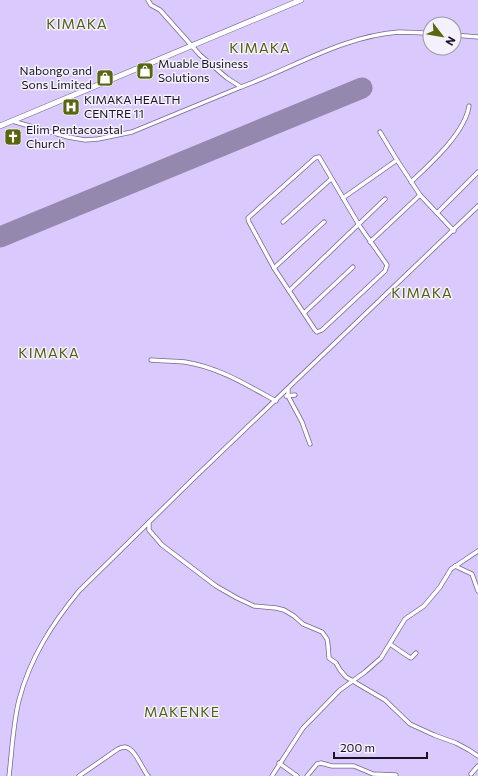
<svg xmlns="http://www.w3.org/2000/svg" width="478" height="776" font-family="Commissioner,sans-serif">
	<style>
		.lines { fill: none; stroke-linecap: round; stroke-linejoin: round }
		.taxiway { stroke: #9488ae; stroke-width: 8 }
		.runway { stroke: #9488ae; stroke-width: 21 }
		.minor-casing { stroke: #766795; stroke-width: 5 }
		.secondary-casing { stroke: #766795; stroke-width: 6 }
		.minor { stroke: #fff; stroke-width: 3.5 }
		.secondary { stroke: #fff; stroke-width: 5 }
		.labels { text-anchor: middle; stroke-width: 3; stroke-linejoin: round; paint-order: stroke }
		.poi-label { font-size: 12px; fill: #191224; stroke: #f4f1fc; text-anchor: start }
		.quarter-label { font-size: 14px; letter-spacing: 1px; fill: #505d0d; stroke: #f4f1fc }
	</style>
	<rect width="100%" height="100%" fill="#d9c9fc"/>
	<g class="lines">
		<polyline class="taxiway" points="0,231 2,236"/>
		<polyline class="runway" points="0,237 362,88"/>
		<g class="minor-casing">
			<g id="minor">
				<path d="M 148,0 L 151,5 L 160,10 L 200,55 L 227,78 L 241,87 C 293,68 343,36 399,32 C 409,32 420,33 430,33"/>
				<polyline points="454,35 478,37"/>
				<polyline points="12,121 68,137 85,140 98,139 132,132 241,87"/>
				<polyline points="380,132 397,160 420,195 454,231"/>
				<polygon points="319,157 359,225 387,265 385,271 322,330 317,332 315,330 274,268 249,222 248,218 315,158"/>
				<path d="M 411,182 C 430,164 465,133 469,106"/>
				<polyline points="343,198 397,160"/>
				<polyline points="437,213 478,172"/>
				<polyline points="283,222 331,179"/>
				<polyline points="370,242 420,195"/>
				<polyline points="274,268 324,222"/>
				<polyline points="289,291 385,199"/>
				<polyline points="304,313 353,267"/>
				<path d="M 151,360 C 163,361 174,361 185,362 C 218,367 247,385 276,401"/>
				<polyline points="288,389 288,396 302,422 310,444"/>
				<polyline points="286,396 295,395"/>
				<polyline points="149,522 149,530 162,545 216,586 237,598 254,606 276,608 284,610 294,616 303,624 322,632 327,639 328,645 329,658 336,663 340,670 346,677 385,700 410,724 434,735 456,743 469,750 478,756"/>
				<polyline points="455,566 472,574 478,591"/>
				<polyline points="390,644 409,657 411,658 416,653"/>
				<polyline points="279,763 297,776"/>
				<polyline points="471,774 478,766"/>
				<path d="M 9,776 C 12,751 13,724 19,700 C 30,658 52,624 79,591 L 193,479 L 478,206"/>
				<path d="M 79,776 L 118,749 C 120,748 123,747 125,747 C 135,748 142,769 148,776"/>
				<polyline points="272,776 303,728 340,690 365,672 381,658 405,619 424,606 440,587 451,569 478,551"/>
				<polyline points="307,776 317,764 321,763 332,766 354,766 373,774 396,775"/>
			</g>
		</g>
		<g class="secondary-casing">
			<polyline id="secondary" points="0,126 301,0"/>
		</g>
		<use href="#minor" class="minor"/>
		<use href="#secondary" class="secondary"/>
	</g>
	<defs>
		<g id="shop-square" transform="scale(0.9)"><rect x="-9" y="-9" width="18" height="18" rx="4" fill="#58660e" stroke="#f4f1fc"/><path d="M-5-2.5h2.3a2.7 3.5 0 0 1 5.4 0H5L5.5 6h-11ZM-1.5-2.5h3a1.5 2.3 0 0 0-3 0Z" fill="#fff"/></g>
		<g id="hospital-square" transform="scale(0.9)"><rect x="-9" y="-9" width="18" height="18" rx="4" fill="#58660e" stroke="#f4f1fc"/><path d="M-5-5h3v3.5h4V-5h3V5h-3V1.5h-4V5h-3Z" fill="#fff"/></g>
		<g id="church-square" transform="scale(0.9)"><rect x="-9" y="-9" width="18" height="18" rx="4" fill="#58660e" stroke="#f4f1fc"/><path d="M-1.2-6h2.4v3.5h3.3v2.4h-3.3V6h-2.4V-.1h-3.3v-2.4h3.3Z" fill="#fff"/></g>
	</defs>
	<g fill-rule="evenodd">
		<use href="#shop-square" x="145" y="71"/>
		<use href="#shop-square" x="105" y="78"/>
		<use href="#hospital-square" x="71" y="107"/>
		<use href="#church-square" x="13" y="137"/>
	</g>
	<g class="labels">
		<g class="poi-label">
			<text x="158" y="68">Muable Business<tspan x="158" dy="14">Solutions</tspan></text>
			<text x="92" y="75" text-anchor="end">Nabongo and<tspan x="92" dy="14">Sons Limited</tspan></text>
			<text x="84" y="104">KIMAKA HEALTH<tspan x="84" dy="14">CENTRE 11</tspan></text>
			<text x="26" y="134">Elim Pentacoastal<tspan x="26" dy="14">Church</tspan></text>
		</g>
		<g class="quarter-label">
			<text x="77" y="29">KIMAKA</text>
			<text x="260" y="53">KIMAKA</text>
			<text x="422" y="298">KIMAKA</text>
			<text x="49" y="358">KIMAKA</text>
			<text x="182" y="717">MAKENKE</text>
		</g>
	</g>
	<g transform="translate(442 36) rotate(121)"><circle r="19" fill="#f4f1fc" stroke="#9c98a6"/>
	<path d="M0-3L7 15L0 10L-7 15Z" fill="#58660e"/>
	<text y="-6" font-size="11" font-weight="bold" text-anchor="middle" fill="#191224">N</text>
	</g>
	<path d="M334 752v6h93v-6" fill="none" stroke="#191224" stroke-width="2"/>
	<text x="340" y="752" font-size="12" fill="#191224" stroke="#f4f1fc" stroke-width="3" paint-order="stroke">200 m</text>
</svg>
